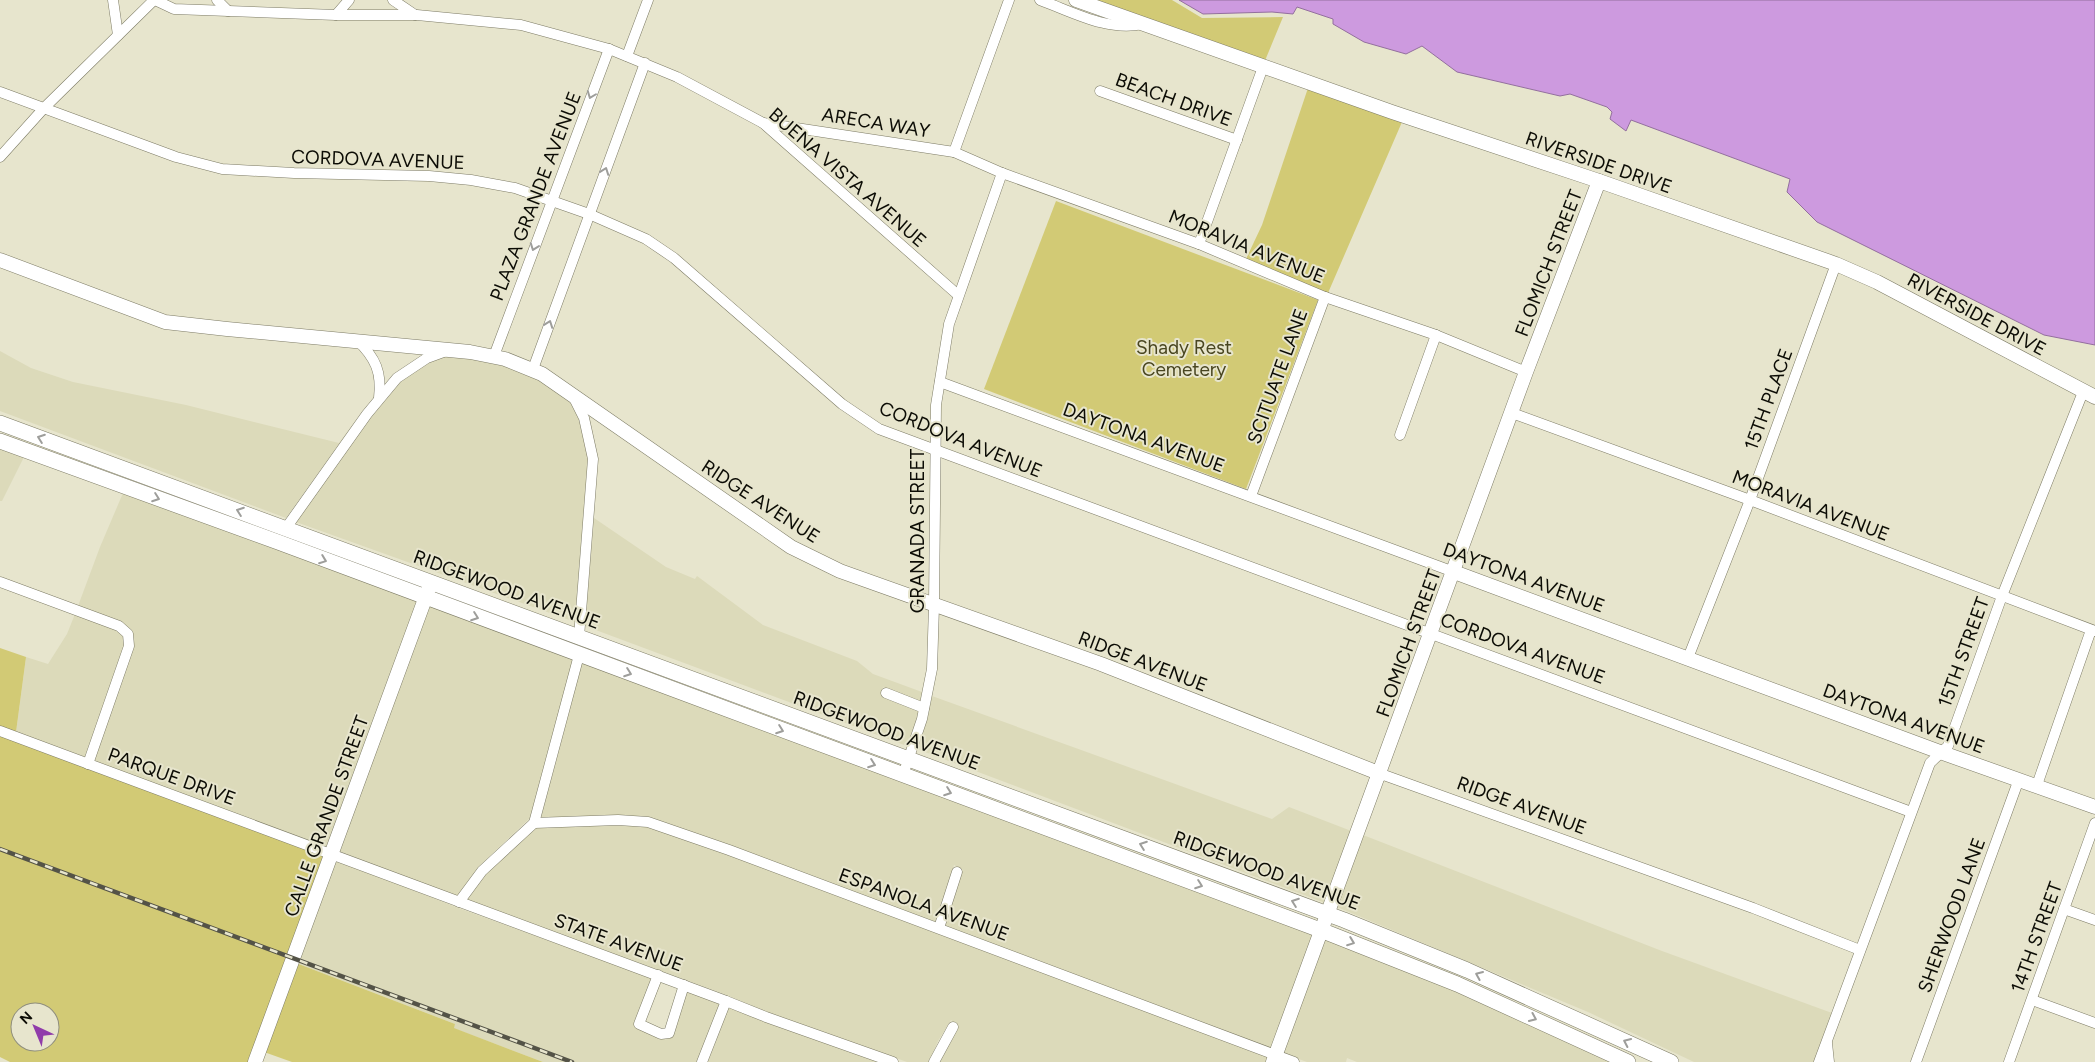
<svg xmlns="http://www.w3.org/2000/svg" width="2095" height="1062" font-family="Figtree,sans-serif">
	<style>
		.built { fill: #dcdaba }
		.green { fill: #d2ca75; fill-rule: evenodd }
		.water { fill: #cd9adf; stroke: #936f9e }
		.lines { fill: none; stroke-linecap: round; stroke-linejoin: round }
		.street-casing { stroke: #7d7b65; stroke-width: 11 }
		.secondary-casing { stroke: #7d7b65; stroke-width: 15 }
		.primary-casing { stroke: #7d7b65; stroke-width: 16 }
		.street { stroke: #fff; stroke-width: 10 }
		.secondary { stroke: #fff; stroke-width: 14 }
		.primary { stroke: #fff; stroke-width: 15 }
		.rail-casing { stroke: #545347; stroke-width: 4.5 }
		.rail { stroke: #e7e5cd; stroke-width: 2.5; stroke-dasharray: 8; stroke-linecap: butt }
		.oneway { stroke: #9e9e9b }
		.labels { text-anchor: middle; stroke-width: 4; stroke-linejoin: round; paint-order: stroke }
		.street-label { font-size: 19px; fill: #0c0c05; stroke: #e7e5cd }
		.park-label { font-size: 19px; fill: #494620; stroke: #e7e5cd }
	</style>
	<rect width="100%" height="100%" fill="#e7e5cd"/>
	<g class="built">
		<polygon points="0,351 31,368 73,382 186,405 339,443 357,419 286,518 0,411"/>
		<polygon points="448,355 493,361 531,374 570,401 579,419 588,459 575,622 296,522 371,417 401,381 429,363"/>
		<polygon points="0,446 25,455 2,501 0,501"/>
		<polygon points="123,493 419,601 330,848 94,761 134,646 122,623 78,606 100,547"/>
		<polygon points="594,518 666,567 695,579 697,576 763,625 857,661 873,674 922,692 920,702 883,687 881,696 919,711 907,746 585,626"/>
		<polygon points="429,605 573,660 530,818 478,867 457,897 339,851"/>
		<polygon points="75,614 117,630 123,636 124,645 85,757 16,732 26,657 48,664 67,634"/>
		<polygon points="582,663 1317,934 1273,1049 945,926 963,870 954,865 936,922 649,818 617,815 541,818"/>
		<polygon points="932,696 1272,819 1289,807 1354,832 1328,904 917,749 927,721"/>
		<polygon points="618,824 648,827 728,854 1270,1058 1268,1062 940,1062 959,1026 951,1020 938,1041 929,1062 907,1062 767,1012 724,994 467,900 485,874 536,827"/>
		<polygon points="1363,835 1662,951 1832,1013 1814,1062 1694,1062 1588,1012 1337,907"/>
		<polygon points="336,860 461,909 652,978 634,1022 637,1028 659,1039 670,1038 674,1035 687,991 720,1003 697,1062 543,1062 453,1028 455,1024 296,963"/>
		<polygon points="1326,937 1401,966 1617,1062 1357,1062 1347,1058 1346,1062 1307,1062 1282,1053"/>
		<polygon points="729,1007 880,1062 708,1062"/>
	</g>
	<g class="green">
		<polygon points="1089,0 1172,0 1202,18 1283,17 1264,63"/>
		<polygon points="1308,88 1402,122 1328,293 1246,259 1262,225"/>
		<polygon points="1056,201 1318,300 1246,489 984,389"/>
		<polygon points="0,648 26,657 16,732 0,726"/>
		<path d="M 0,736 L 324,856 L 249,1062 L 10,1062 L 0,1057 ZM 20,1012 L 50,1012 L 50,1042 L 20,1042 Z"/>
		<polygon points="296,963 455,1024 454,1028 543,1062 292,1062 264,1052"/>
	</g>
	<polygon class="water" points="1179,0 2095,0 2095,345 2044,335 1817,222 1787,192 1790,179 1631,120 1626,131 1610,119 1612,112 1607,107 1570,94 1560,96 1457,72 1422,46 1406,54 1364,42 1333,24 1333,19 1297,7 1293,14 1272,12 1203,14"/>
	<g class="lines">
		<g class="street-casing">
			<g id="street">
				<polyline points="113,0 118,35"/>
				<polyline points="155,0 174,9 336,15 417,15 521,25 609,49 677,77 763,123 958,295"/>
				<polyline points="217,0 228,11"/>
				<polyline points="393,0 415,15"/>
				<path d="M 1040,0 C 1073,12 1108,32 1143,24"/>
				<polyline points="336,15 349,0"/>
				<polyline points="627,56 648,0"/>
				<polyline points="1100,91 1237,140"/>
				<polyline points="0,92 176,157 222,169 294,173 429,176 471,180 515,188 589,214 646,239 674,258 842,404 879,429 1911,812"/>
				<polyline points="763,123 954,152 1002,173 1199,244 1325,297 1436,335 1526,372"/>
				<polyline points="954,152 1009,0"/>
				<polyline points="0,157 44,108 154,0"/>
				<polyline points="1199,244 1263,67"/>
				<path d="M 357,340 C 376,358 382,373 379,398"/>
				<polyline points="494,356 609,49"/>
				<polyline points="533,369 645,63"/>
				<polyline points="940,382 1454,572"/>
				<polyline points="574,398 584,418 593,459 579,637"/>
				<polyline points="1512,413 1750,500 2095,631"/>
				<polyline points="1400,435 1436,335"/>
				<polyline points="1251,496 1325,297"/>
				<polyline points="286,528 367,414 397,378 427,358 446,351"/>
				<polyline points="0,582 119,626 128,634 129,646 88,764"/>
				<polyline points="1688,658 1750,500 1836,264"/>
				<polyline points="886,693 924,708"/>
				<polyline points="0,731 726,1001 766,1017 893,1062"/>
				<polyline points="1381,774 1753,908 1860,950"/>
				<polyline points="903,775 922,719 932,669 934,606 936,405 949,324 1002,173"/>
				<polyline points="2037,785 2091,630"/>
				<polyline points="534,823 618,820 648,822 729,850 1294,1062"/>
				<polyline points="459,902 482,871 534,823 579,655"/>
				<polyline points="2064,909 2095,920"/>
				<polyline points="939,928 957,872"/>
				<polyline points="658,975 639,1024 661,1034 669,1033 684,985"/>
				<polyline points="2032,1000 2095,1023"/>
				<polyline points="1827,1043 1829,1062"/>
				<polyline points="702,1062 726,1001"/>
				<polyline points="934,1062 953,1027"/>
				<polyline points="1819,1062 1930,763 1948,746 2002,596 2083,392"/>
				<polyline points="1916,1062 2019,779"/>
				<polyline points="2009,1062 2095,823"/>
			</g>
		</g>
		<g class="secondary-casing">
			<g id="secondary">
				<polyline points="1076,0 1392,112 1599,181 1836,264 1877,282 2095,397"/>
				<polyline points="0,260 165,322 227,329 470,352 505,359 542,374 791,547 840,571 1101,664 1381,774"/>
				<polyline points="1454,572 1940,752 2095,807"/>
				<polyline points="255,1062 429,588"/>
				<polyline points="1273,1062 1526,372 1599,181"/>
			</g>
		</g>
		<g class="primary-casing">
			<g id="primary">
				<polyline points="0,423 1344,920 1467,970 1671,1062"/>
				<polyline points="0,441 278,542 1323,931 1457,984 1628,1062"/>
			</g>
		</g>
		<use href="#street" class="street"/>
		<use href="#secondary" class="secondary"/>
		<use href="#primary" class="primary"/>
		<g class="rail-casing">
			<polyline id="rail" points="0,849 572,1062"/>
		</g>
		<use href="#rail" class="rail"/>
	</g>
	<defs><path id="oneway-chevron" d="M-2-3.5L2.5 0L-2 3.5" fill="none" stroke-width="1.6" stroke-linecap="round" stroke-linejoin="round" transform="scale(1.25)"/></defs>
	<g class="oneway">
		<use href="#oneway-chevron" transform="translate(591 95) rotate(111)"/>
		<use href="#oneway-chevron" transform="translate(605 171) rotate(-70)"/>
		<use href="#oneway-chevron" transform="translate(534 247) rotate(110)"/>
		<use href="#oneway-chevron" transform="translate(549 324) rotate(-70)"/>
		<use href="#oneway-chevron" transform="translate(41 438) rotate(-160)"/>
		<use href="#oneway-chevron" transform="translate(156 498) rotate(20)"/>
		<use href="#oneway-chevron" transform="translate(240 511) rotate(-160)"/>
		<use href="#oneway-chevron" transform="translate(323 560) rotate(21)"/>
		<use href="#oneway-chevron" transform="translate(475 617) rotate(20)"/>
		<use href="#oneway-chevron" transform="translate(628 673) rotate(20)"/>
		<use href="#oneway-chevron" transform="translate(780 730) rotate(20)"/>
		<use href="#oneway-chevron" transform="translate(872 764) rotate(20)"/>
		<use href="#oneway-chevron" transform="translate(948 792) rotate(20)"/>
		<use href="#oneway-chevron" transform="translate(1143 845) rotate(-160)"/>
		<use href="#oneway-chevron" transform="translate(1199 885) rotate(20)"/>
		<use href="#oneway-chevron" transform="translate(1295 902) rotate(-160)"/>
		<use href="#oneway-chevron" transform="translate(1351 942) rotate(21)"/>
		<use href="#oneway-chevron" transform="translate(1479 975) rotate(-157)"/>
		<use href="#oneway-chevron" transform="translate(1533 1018) rotate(24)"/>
		<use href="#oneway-chevron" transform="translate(1627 1042) rotate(-155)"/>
	</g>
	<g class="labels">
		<g class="street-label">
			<text transform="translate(1174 99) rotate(20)" y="7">BEACH DRIVE</text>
			<text transform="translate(876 122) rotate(9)" y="7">ARECA WAY</text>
			<text transform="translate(378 159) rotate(2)" y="7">CORDOVA AVENUE</text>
			<text transform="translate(1599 162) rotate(19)" y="7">RIVERSIDE DRIVE</text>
			<text transform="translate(848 177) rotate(41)" y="7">BUENA VISTA AVENUE</text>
			<text transform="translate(535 196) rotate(-69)" y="7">PLAZA GRANDE AVENUE</text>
			<text transform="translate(1247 246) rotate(22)" y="7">MORAVIA AVENUE</text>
			<text transform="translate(1548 263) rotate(-69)" y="7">FLOMICH STREET</text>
			<text transform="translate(1977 314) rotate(28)" y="7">RIVERSIDE DRIVE</text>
			<text transform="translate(1277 376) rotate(-70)" y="7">SCITUATE LANE</text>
			<text transform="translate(1768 399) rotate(-70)" y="7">15TH PLACE</text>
			<text transform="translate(1144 437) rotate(20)" y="7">DAYTONA AVENUE</text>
			<text transform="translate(961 439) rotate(22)" y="7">CORDOVA AVENUE</text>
			<text transform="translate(761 501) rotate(33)" y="7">RIDGE AVENUE</text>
			<text transform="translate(1811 505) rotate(21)" y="7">MORAVIA AVENUE</text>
			<text transform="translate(917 531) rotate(-90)" y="7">GRANADA STREET</text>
			<text transform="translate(1524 577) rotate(20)" y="7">DAYTONA AVENUE</text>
			<text transform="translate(507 589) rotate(20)" y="7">RIDGEWOOD AVENUE</text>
			<text transform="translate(1408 643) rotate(-70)" y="7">FLOMICH STREET</text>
			<text transform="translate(1523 648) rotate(20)" y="7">CORDOVA AVENUE</text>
			<text transform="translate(1963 652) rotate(-70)" y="7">15TH STREET</text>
			<text transform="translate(1143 661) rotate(21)" y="7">RIDGE AVENUE</text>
			<text transform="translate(1904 718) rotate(20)" y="7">DAYTONA AVENUE</text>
			<text transform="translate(887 730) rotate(20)" y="7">RIDGEWOOD AVENUE</text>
			<text transform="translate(172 776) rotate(20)" y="7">PARQUE DRIVE</text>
			<text transform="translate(1522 805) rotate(20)" y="7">RIDGE AVENUE</text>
			<text transform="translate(326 816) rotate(-70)" y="7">CALLE GRANDE STREET</text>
			<text transform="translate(1267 870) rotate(20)" y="7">RIDGEWOOD AVENUE</text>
			<text transform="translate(924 904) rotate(20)" y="7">ESPANOLA AVENUE</text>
			<text transform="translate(1951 915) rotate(-70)" y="7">SHERWOOD LANE</text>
			<text transform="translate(2036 937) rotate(-70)" y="7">14TH STREET</text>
			<text transform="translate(619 942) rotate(20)" y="7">STATE AVENUE</text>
		</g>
		<g class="park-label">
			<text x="1184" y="354">Shady Rest<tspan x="1184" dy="22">Cemetery</tspan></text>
		</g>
	</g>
	<g transform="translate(35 1027) rotate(316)"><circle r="24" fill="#e7e5cd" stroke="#8f8e7d"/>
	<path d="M0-4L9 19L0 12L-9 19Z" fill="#903caa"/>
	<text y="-8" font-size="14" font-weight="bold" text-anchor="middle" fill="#0c0c05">N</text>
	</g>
</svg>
